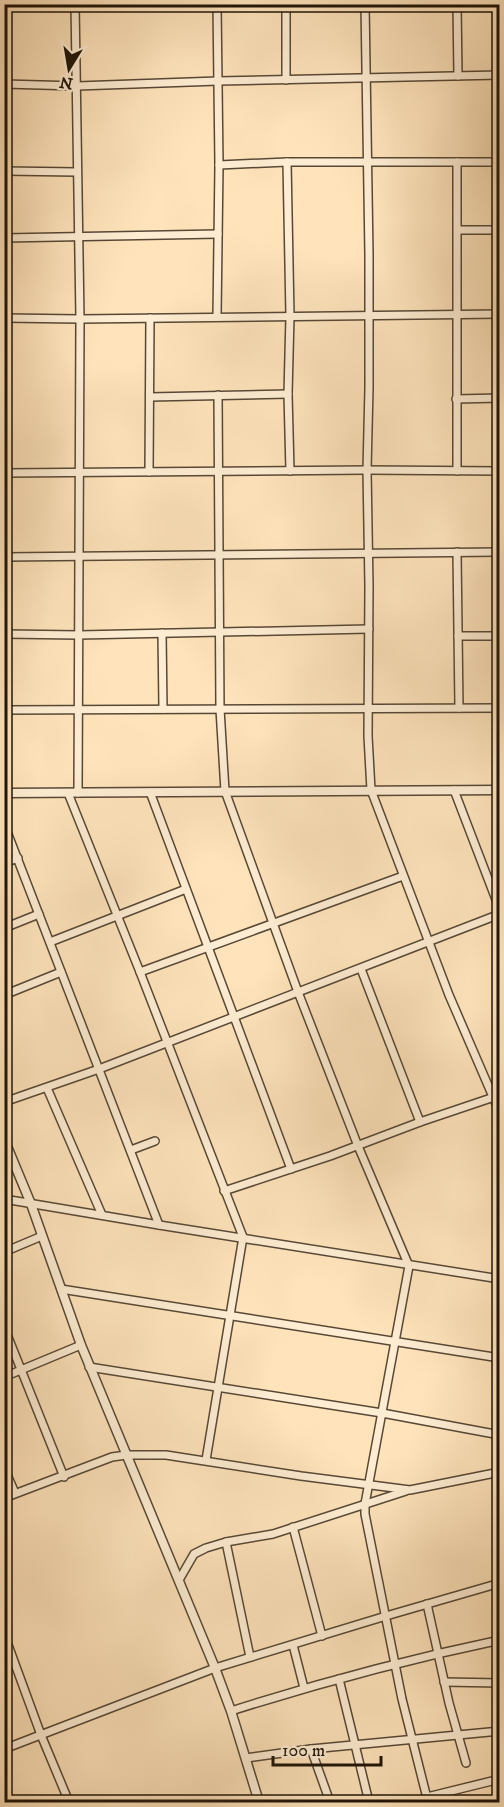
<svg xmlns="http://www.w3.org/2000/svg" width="504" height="1807" font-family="'IM FELL DW Pica',serif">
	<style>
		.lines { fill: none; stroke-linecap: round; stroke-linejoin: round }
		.minor-casing { stroke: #574836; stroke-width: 10 }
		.tertiary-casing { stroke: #574836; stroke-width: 11 }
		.minor { stroke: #feedd3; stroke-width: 7 }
		.tertiary { stroke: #feedd3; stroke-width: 8 }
	</style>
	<rect width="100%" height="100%" fill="#fee3bb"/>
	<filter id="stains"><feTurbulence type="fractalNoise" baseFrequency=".00333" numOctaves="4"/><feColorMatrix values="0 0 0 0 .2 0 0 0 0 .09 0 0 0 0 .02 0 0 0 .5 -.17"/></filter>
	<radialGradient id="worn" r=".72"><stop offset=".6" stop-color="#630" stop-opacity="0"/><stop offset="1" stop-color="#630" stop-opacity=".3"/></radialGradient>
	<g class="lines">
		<g class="minor-casing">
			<g id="minor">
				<polyline points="75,4 80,319 78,793"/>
				<polyline points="217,4 219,165 217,317"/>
				<polyline points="365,4 369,255 369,388 367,470 369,586 368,736 371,790 449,995 500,1113"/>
				<polyline points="457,4 458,76"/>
				<polyline points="286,80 286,4"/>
				<polyline points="4,84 77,86 218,81 500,75"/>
				<polyline points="287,162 290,316 288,394 290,471"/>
				<polyline points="219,165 287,162 500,162"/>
				<polyline points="4,171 77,172"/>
				<polyline points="458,230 500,230"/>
				<polyline points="4,238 218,234"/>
				<polyline points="4,318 80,319 500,314"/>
				<polyline points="218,395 220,709 225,791 298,992 358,1146 409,1266 365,1504 365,1514 402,1699 428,1802"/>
				<polyline points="150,397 288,394"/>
				<polyline points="456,399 500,398"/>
				<polyline points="457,471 457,162"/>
				<polyline points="149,472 150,318"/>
				<polyline points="4,473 367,470 500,471"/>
				<polyline points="5,473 6,318"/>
				<polyline points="457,552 459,708"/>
				<polyline points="4,557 500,552"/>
				<polyline points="162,633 163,709"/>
				<polyline points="4,634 79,635 369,629"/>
				<polyline points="458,636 500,636"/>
				<polyline points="4,710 500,708"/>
				<polyline points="454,790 500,910"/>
				<polyline points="150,792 291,1169"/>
				<polyline points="68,793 140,972 243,1237 206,1460"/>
				<polyline points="4,824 159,1225"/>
				<polyline points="4,863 18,858"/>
				<polyline points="4,928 39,914"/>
				<polyline points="50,942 186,889"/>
				<polyline points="361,969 420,1122"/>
				<polyline points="140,972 403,876"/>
				<polyline points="4,995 61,972"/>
				<polyline points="47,1088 102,1215"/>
				<polyline points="4,1102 99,1069 500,914"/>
				<polyline points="131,1150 155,1141"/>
				<polyline points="224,1191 330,1156 420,1122 500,1095"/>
				<polyline points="4,1199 159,1225 500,1279"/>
				<polyline points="4,1252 42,1236"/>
				<polyline points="61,1289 500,1358"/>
				<polyline points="4,1327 64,1477"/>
				<polyline points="89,1367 382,1413 500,1435"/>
				<polyline points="4,1377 81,1345"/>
				<polyline points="4,1468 15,1493"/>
				<polyline points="4,1498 112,1457 126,1455 166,1455 301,1476 410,1490 500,1472"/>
				<polyline points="293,1527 322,1636"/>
				<polyline points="226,1542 250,1657"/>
				<polyline points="179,1580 194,1554 206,1548 226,1542 273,1534 406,1491"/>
				<polyline points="427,1604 449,1703 466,1763"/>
				<polyline points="4,1634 41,1735 69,1802"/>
				<polyline points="293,1645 304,1688"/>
				<polyline points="339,1679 369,1802"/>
				<polyline points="444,1682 500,1683"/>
				<path d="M 231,1711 C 319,1683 409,1659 500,1640"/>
				<polyline points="4,1749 215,1668 386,1616 500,1583"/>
				<polyline points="311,1749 330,1802"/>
				<polyline points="246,1758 311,1749 500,1731"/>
				<polyline points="427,1797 500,1779"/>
				<polyline points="246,1802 258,1798"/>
			</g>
		</g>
		<g class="tertiary-casing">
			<g id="tertiary">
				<polyline points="4,793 500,790"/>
				<polyline points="4,1139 31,1204 81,1345 215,1668 231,1711 259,1802"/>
			</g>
		</g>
		<use href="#minor" class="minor"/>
		<use href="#tertiary" class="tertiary"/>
	</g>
	<rect width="504" height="1807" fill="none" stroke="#fee3bb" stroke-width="24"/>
	<rect x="6" y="6" width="492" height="1795" fill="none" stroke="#1f1409" stroke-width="3"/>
	<rect x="12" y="12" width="480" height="1783" fill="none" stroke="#1f1409" stroke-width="1.5"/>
	<g transform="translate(69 69) rotate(191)" stroke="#feedd3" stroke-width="4.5" paint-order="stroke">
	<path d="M0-4.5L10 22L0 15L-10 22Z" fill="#1f1409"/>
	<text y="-9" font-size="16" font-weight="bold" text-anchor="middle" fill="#1f1409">N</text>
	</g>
	<path d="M273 1756v9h108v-9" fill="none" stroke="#1f1409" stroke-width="3"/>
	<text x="282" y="1756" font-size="18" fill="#1f1409" stroke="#feedd3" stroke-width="4.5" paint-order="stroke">100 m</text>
	<rect width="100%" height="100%" filter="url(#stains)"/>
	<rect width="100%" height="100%" fill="url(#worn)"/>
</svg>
